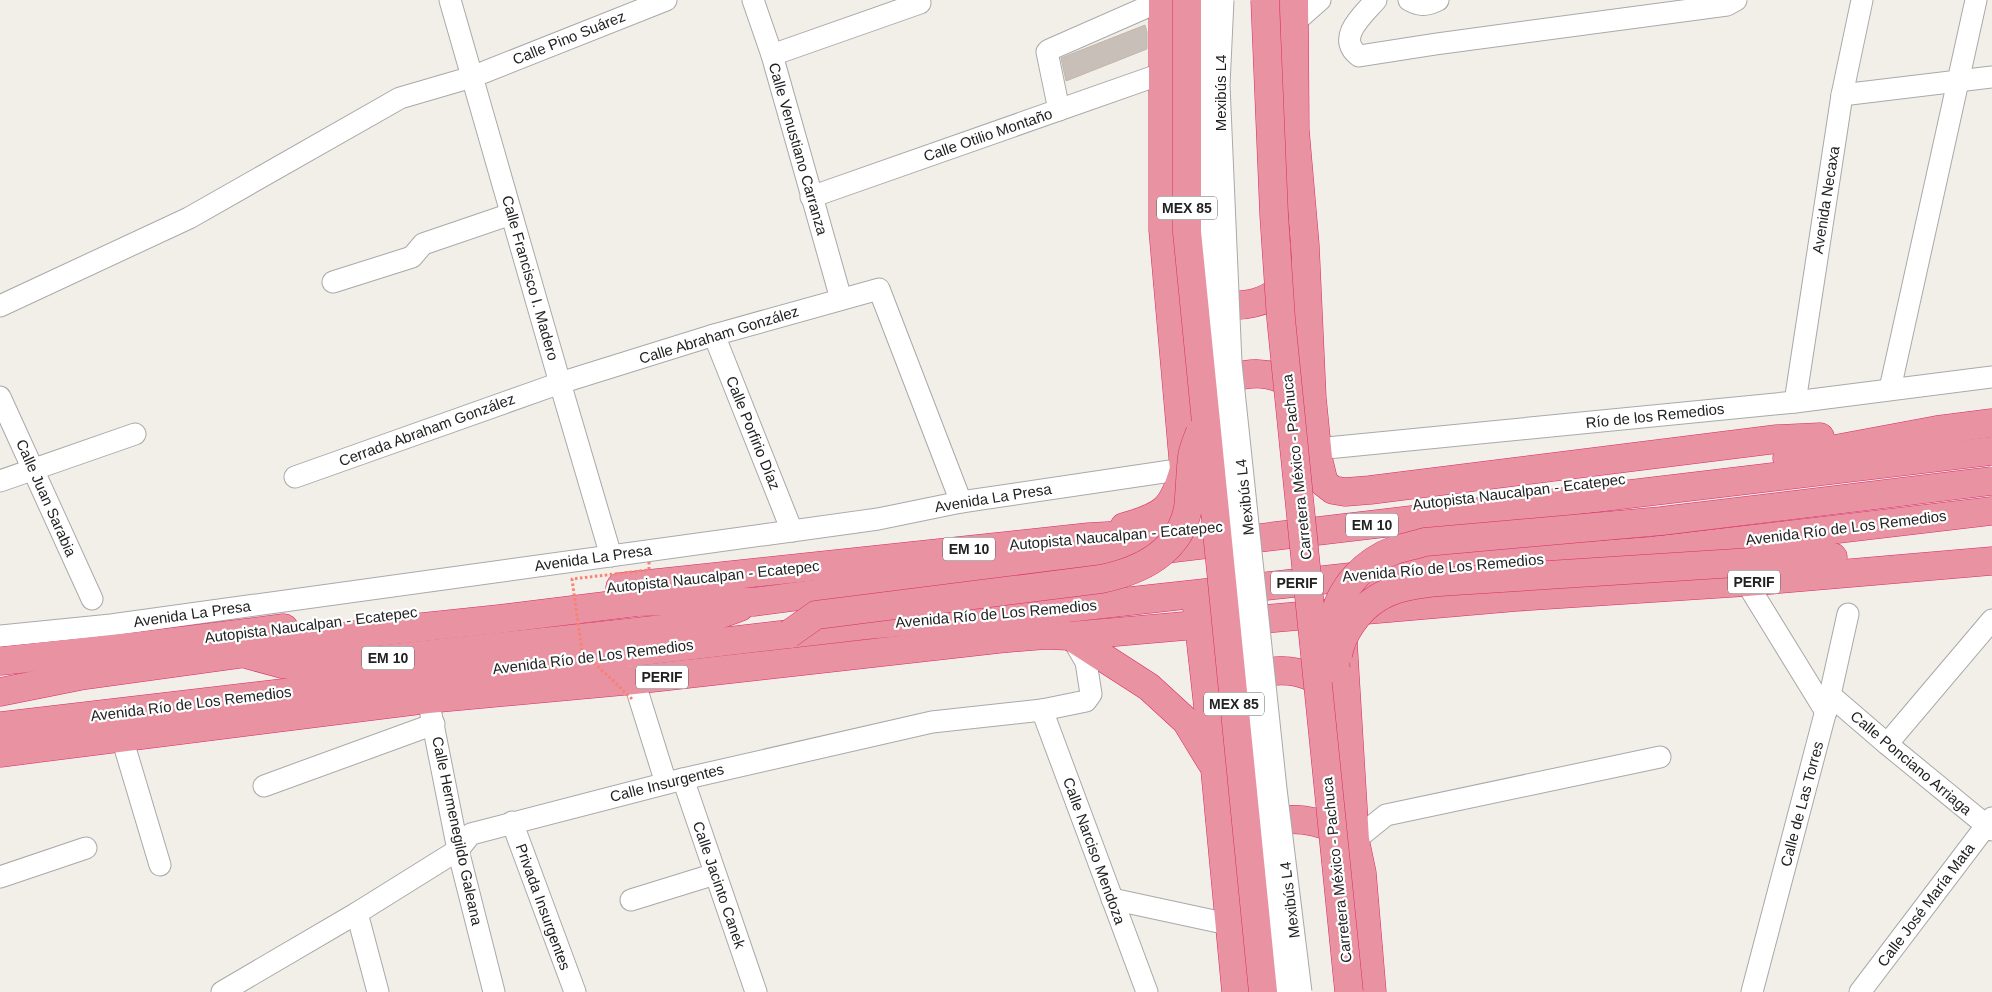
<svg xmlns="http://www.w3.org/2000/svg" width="1992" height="992" font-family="Helvetica,sans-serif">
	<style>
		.building { fill: #c7bfb8; stroke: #c4b6ab }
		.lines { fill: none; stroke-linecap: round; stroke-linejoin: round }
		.minor-casing { stroke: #a9a9a9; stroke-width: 23 }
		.highway-casing { stroke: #dc2a67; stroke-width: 29 }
		.minor { stroke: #fff; stroke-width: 21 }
		.highway { stroke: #e892a2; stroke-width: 28 }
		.minor-bridge-casing { stroke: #a9a9a9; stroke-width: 23; stroke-linecap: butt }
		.highway-bridge-casing { stroke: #dc2a67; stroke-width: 29; stroke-linecap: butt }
		.path-bridge { stroke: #fa8072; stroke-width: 3; stroke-dasharray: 2.5 2.5; stroke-linecap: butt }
		.minor-bridge { stroke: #fff; stroke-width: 21 }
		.highway-bridge { stroke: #e892a2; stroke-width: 28 }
		.labels { text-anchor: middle; stroke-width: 4.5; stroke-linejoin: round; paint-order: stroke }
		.shield { fill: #fff; stroke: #646464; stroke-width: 1 }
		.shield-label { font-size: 14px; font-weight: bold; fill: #222 }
		.street-label { font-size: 15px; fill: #222; stroke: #fff }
	</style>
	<rect width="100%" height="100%" fill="#f2efe9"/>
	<polygon class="building" points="1145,25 1147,32 1147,49 1066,81 1061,58"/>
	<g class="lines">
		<g class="minor-casing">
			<g id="minor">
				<polyline points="450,0 560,383 611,556"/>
				<polyline points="753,0 772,55 841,299"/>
				<path d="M 1376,0 C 1363,15 1335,38 1359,56 L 1436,44 L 1727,5 L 1736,0"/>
				<path d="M 1409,0 C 1420,6 1426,6 1438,0"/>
				<polyline points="1294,23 1320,0"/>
				<polyline points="772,55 920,3"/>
				<polyline points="1842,95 1992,77"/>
				<polyline points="1059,110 1047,52 1049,50 1163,0"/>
				<polyline points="811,197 1164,73"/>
				<polyline points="333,282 412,257 423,244 511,214"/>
				<polyline points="0,306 189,218 400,98 472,77 666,0"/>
				<polyline points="714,335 792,531"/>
				<polyline points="1890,389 1976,0"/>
				<polyline points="0,397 92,599"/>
				<polyline points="1795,402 1842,95 1862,0"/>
				<polyline points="1317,449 1795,402 1992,377"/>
				<polyline points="295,477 560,383 714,335 879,289 961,502"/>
				<polyline points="0,481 135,434"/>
				<polyline points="1746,582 1826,712"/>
				<polyline points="0,636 111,625 878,519 961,502 1184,469"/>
				<polyline points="629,665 666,783"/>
				<polyline points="1830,695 1887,744 1992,830"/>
				<polyline points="428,699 458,850 494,992"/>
				<polyline points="1042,710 1147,992"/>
				<polyline points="122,738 160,865"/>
				<polyline points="1887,744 1992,620"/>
				<polyline points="683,779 756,992"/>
				<polyline points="264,786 434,724"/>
				<polyline points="512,822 575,992"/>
				<polyline points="1355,840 1386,815 1660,757"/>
				<polyline points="0,877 86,848"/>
				<polyline points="1112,899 1228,924"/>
				<polyline points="631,900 715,874"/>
				<polyline points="357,913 378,992"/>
				<polyline points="222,992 357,913 458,850 471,834 683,779 932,722 1042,710 1086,701 1091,694 1086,662 1072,638"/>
				<polyline points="1752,992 1830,695 1848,614"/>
				<polyline points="1860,992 1992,818"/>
			</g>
		</g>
		<g class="highway-casing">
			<g id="highway">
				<polyline points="1294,0 1295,130 1305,245 1312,398 1318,458 1324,483 1333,490 1345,492 1370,490 1777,439 1820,437"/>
				<path d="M 1204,299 C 1238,312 1273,305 1294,274"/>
				<path d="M 1208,389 C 1244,369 1273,367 1307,394"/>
				<polyline points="1787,458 1937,430 1992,423"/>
				<path d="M 1124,527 C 1163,516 1173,510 1184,469 L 1163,230 L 1163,0"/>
				<polyline points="1752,562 1833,557"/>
				<polyline points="620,587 1089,537 1161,533"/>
				<polyline points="1197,608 1215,770 1236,992"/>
				<polyline points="1070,636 1149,687 1186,721 1211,762"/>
				<polyline points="1343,642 1355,840 1362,873 1372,992"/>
				<polyline points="249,655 282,664 311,667 663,629 707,619 740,607"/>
				<polyline points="0,661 140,646 284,628"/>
				<path d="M 1240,684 C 1270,664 1310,666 1333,695"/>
				<polyline points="0,692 80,676 240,654 366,633 499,619 637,602 714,600 753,602 1116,555 1992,451"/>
				<polyline points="0,726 866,625 1058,609 1459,565 1651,551 1992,511"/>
				<polyline points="0,753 428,699 634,680 998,639 1045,635 1070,636 1516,597 1746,582 1992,561"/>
				<path d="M 1255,830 C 1285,811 1323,820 1352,838"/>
			</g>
		</g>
		<use href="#minor" class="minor"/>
		<use href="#highway" class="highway"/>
		<g class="minor-bridge-casing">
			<g id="minor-bridge">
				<polyline points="1206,0 1201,94 1207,253 1240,619 1282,992"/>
				<polyline points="1223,0 1219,85 1231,363 1276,789 1301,992"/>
			</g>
		</g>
		<g class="highway-bridge-casing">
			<g id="highway-bridge">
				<polyline points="1187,0 1187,232 1263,992"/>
				<polyline points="1265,0 1274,215 1281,319 1349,992"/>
				<path d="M 789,634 L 816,615 L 1101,579 C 1140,571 1180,552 1188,508 C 1190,491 1190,474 1192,457 C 1193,449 1197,440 1200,432"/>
				<path d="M 1338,655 C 1340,643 1345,633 1352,623 C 1377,586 1413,584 1454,581 L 1752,562"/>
				<path d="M 1336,669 C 1334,653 1331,636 1334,619 C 1340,587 1365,561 1395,550 C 1405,547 1415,545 1425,542 L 1661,521 L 1992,481"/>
			</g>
		</g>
		<polyline class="path-bridge" points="632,699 582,651 572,579 649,570 649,560"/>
		<use href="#minor-bridge" class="minor-bridge"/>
		<use href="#highway-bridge" class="highway-bridge"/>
	</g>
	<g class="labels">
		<g class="shield">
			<rect x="1157" y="196.5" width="60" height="23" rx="4"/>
			<rect x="1346" y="513.5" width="52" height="23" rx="4"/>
			<rect x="943" y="537.5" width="52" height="23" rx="4"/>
			<rect x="1728" y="570.5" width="52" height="23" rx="4"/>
			<rect x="1271" y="571.5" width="52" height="23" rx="4"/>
			<rect x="362" y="646.5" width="52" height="23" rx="4"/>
			<rect x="636" y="665.5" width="52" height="23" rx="4"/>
			<rect x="1204" y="692.5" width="60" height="23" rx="4"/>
		</g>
		<g class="shield-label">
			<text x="1187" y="213">MEX 85</text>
			<text x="1372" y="530">EM 10</text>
			<text x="969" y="554">EM 10</text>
			<text x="1754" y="587">PERIF</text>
			<text x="1297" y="588">PERIF</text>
			<text x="388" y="663">EM 10</text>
			<text x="662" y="682">PERIF</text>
			<text x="1234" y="709">MEX 85</text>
		</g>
		<g class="street-label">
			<text transform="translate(569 38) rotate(-22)" y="5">Calle Pino Suárez</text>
			<text transform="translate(1221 93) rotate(-90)" y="5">Mexibús L4</text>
			<text transform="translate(988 135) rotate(-19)" y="5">Calle Otilio Montaño</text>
			<text transform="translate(798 149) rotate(74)" y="5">Calle Venustiano Carranza</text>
			<text transform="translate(1826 200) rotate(-81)" y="5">Avenida Necaxa</text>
			<text transform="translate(530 278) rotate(74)" y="5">Calle Francisco I. Madero</text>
			<text transform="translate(719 335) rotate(-17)" y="5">Calle Abraham González</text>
			<text transform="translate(1655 416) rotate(-6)" y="5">Río de los Remedios</text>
			<text transform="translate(427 430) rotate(-20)" y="5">Cerrada Abraham González</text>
			<text transform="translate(753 433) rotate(68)" y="5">Calle Porfirio Díaz</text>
			<text transform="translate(1297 467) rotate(-96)" y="5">Carretera México - Pachuca</text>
			<text transform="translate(1519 492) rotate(-7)" y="5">Autopista Naucalpan - Ecatepec</text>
			<text transform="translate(1245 497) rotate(-96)" y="5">Mexibús L4</text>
			<text transform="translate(46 498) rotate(66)" y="5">Calle Juan Sarabia</text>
			<text transform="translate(993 498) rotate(-9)" y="5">Avenida La Presa</text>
			<text transform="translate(1846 528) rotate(-7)" y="5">Avenida Río de Los Remedios</text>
			<text transform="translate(1116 536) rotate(-5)" y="5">Autopista Naucalpan - Ecatepec</text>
			<text transform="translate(593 558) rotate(-8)" y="5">Avenida La Presa</text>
			<text transform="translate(1443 568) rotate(-5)" y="5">Avenida Río de Los Remedios</text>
			<text transform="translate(713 577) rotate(-6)" y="5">Autopista Naucalpan - Ecatepec</text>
			<text transform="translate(192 614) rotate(-8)" y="5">Avenida La Presa</text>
			<text transform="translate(996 614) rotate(-5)" y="5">Avenida Río de Los Remedios</text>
			<text transform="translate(311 625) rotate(-7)" y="5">Autopista Naucalpan - Ecatepec</text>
			<text transform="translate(593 657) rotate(-7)" y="5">Avenida Río de Los Remedios</text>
			<text transform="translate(191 704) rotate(-7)" y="5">Avenida Río de Los Remedios</text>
			<text transform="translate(1911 763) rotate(40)" y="5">Calle Ponciano Arriaga</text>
			<text transform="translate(667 783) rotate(-14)" y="5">Calle Insurgentes</text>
			<text transform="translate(1802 804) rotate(-75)" y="5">Calle de Las Torres</text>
			<text transform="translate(457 831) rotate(78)" y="5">Calle Hermenegildo Galeana</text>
			<text transform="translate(1094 851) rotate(70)" y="5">Calle Narciso Mendoza</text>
			<text transform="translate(1337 870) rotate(-96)" y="5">Carretera México - Pachuca</text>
			<text transform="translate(719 885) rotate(71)" y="5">Calle Jacinto Canek</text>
			<text transform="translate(1290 900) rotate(-97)" y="5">Mexibús L4</text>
			<text transform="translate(1926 905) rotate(-53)" y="5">Calle José María Mata</text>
			<text transform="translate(543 907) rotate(70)" y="5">Privada Insurgentes</text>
		</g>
	</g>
</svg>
